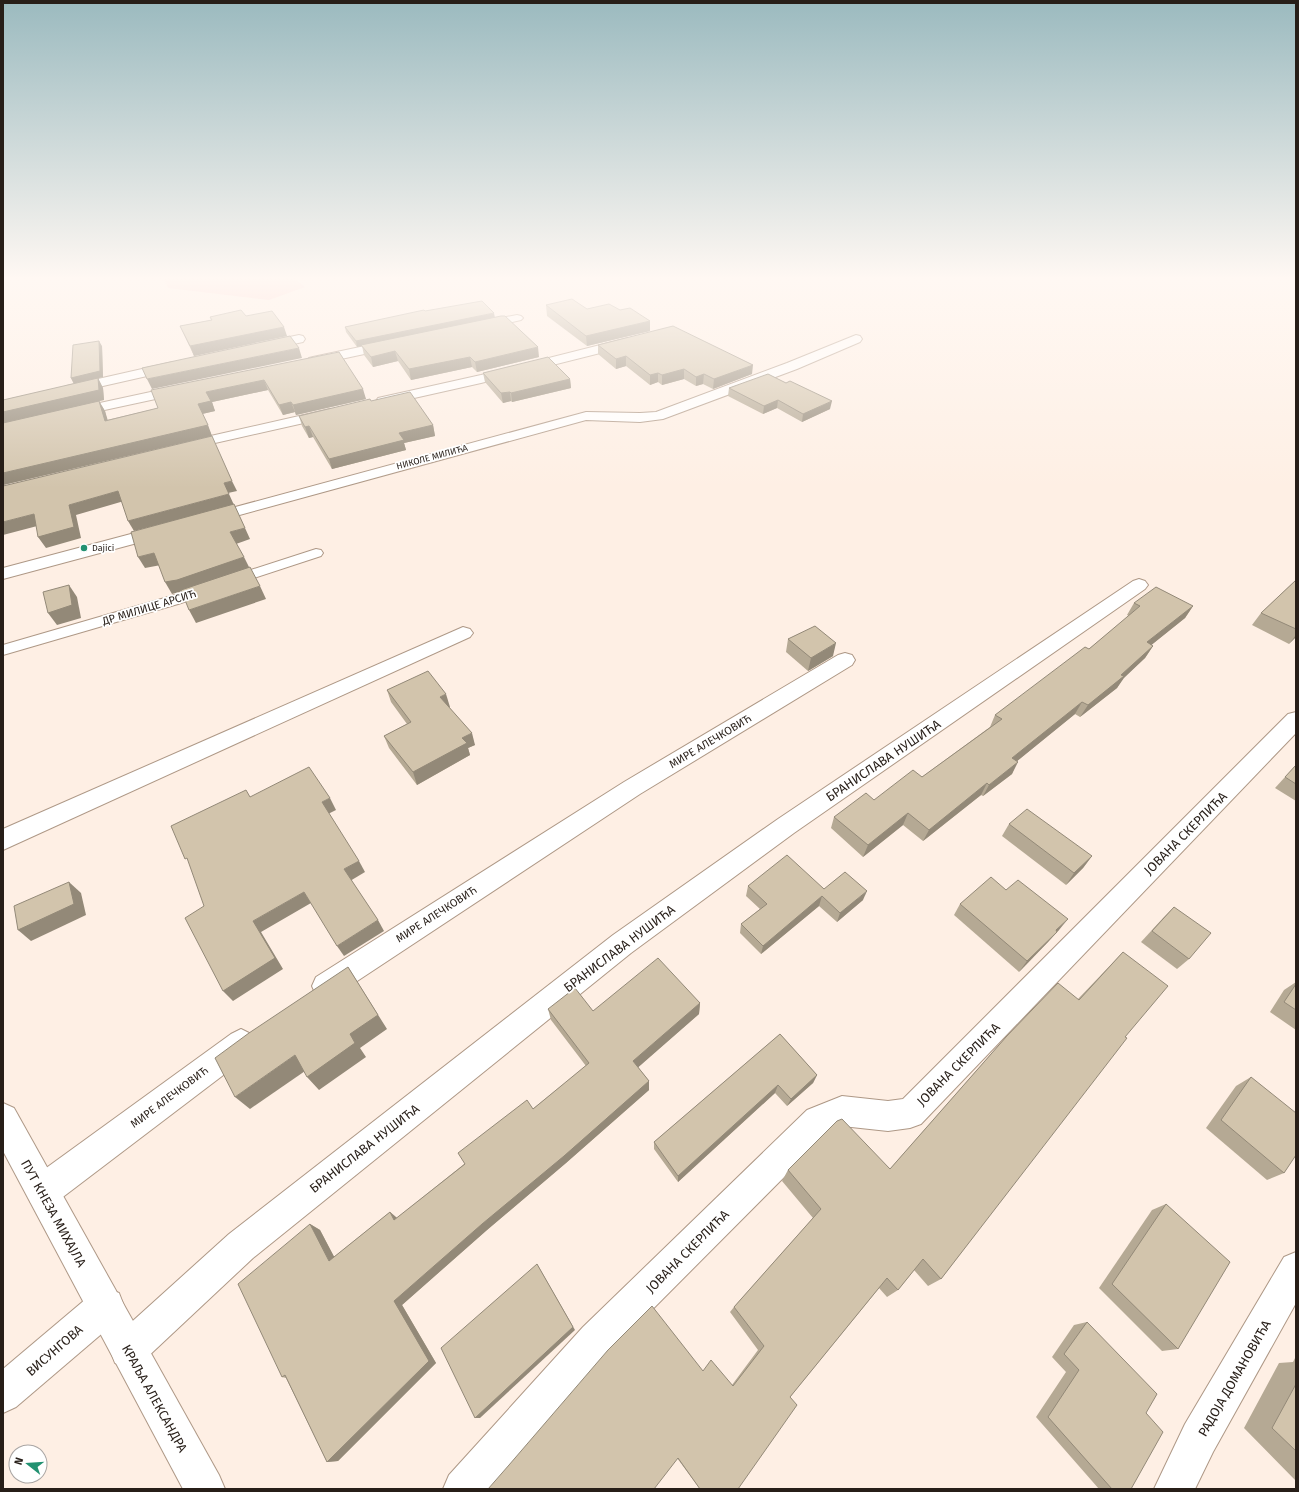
<svg xmlns="http://www.w3.org/2000/svg" width="1299" height="1492" font-family="'Fira Sans',sans-serif">
	<style>
		.green { fill: #fec0c2 }
		.lines { fill: none; stroke-linecap: round; stroke-linejoin: round }
		.service-casing { stroke: #ae9886; stroke-width: 2 }
		.minor-casing { stroke: #ae9886; stroke-width: 2 }
		.secondary-casing { stroke: #ae9886; stroke-width: 2 }
		.service { fill: #fff; fill-rule: evenodd }
		.minor { fill: #fff; fill-rule: evenodd }
		.secondary { fill: #fff; fill-rule: evenodd }
		.wall { fill: #b5a994 }
		.shaded-wall { fill: #938978 }
		.building { fill: #d2c4ac; stroke: #938978 }
		.poi-dot { fill: #229171; stroke: #fff; stroke-width: 1.5 }
		.labels { text-anchor: middle; stroke-width: 3.5; stroke-linejoin: round; paint-order: stroke }
		.far-street-label { font-size: 9px; fill: #271e18; stroke: #fff }
		.far-poi-label { font-size: 9px; fill: #271e18; stroke: #fff; text-anchor: start }
		.street-label { font-size: 11px; fill: #271e18; stroke: #fff }
		.near-street-label { font-size: 13px; fill: #271e18; stroke: #fff }
	</style>
	<rect width="100%" height="100%" fill="#feefe4"/>
	<polygon class="green" points="164,279 295,279 305,287 269,300 168,288"/>
	<g class="lines">
		<g class="service-casing">
			<g id="service">
				<polygon points="316,549 321,550 323,553 321,556 236,584 231,585 226,584 224,581 226,578"/>
				<polygon points="206,586 211,587 213,590 211,593 178,604 3,655 3,645"/>
			</g>
		</g>
		<g class="minor-casing">
			<g id="minor">
				<polygon points="517,315 521,316 523,318 521,320 479,330 475,329 473,326 475,323"/>
				<polygon points="299,335 303,336 305,339 303,342 265,350 261,349 259,346 261,343"/>
				<polygon points="856,335 860,336 862,339 860,342 797,369 663,419 640,422 586,420 214,522 208,524 202,522 200,519 202,516 586,412 640,413 656,412 787,363"/>
				<polygon points="628,338 632,339 634,342 632,345 481,383 383,405 378,404 376,401 378,398 481,375"/>
				<polygon points="393,340 397,341 399,344 397,347 313,365 309,364 307,361 309,358 313,357"/>
				<polygon points="173,362 178,363 179,366 178,369 72,393 67,392 65,389 67,386"/>
				<polygon points="183,385 188,386 190,389 188,392 72,417 67,416 65,413 67,410 72,409"/>
				<polygon points="330,409 335,410 337,413 335,416 184,450 179,449 177,446 179,443 184,442"/>
				<polygon points="161,526 167,527 169,531 167,535 3,579 3,568"/>
				<polygon points="1139,579 1145,581 1148,585 1145,589 794,833 631,953 253,1258 141,1363 128,1368 115,1363 110,1350 115,1337 229,1234 613,935 778,819 1133,581"/>
				<polygon points="463,627 470,629 473,633 470,637 3,850 3,829"/>
				<polygon points="845,653 852,655 855,660 852,665 640,794 336,995 326,999 316,995 312,986 316,977 624,782 838,655"/>
				<polygon points="1296,712 1296,733 921,1124 910,1128 888,1131 842,1126 829,1132 609,1353 490,1489 443,1489 449,1475 583,1327 807,1110 842,1096 888,1101 903,1099 1288,714"/>
				<polygon points="241,1029 251,1034 256,1044 251,1054 55,1203 43,1207 31,1203 27,1191 31,1179 231,1034"/>
				<polygon points="1296,1252 1296,1303 1213,1452 1195,1489 1154,1489 1185,1424 1284,1257"/>
				<polygon points="106,1288 119,1293 124,1306 119,1319 16,1407 3,1413 3,1369 93,1293"/>
			</g>
		</g>
		<g class="secondary-casing">
			<polygon id="secondary" points="3,1103 14,1108 219,1475 225,1489 183,1489 3,1151"/>
		</g>
		<use href="#service" class="service"/>
		<use href="#minor" class="minor"/>
		<use href="#secondary" class="secondary"/>
	</g>
	<g class="wall">
		<polygon points="546,305 587,309 650,331 587,346 547,316"/>
		<polygon points="425,311 495,317 539,357 477,372 472,367 411,380 398,361 373,367 364,355 362,346 357,347 346,332 345,327"/>
		<polygon points="210,317 287,336 194,356 180,326 211,320"/>
		<polygon points="598,345 752,374 713,389 703,384 696,386 684,379 662,385 658,382 650,385 626,366 616,369 598,354"/>
		<polygon points="102,346 103,377 89,380 98,378 103,388 104,400 99,401 105,411 107,420 158,408 339,352 366,399 296,415 295,412 283,415 268,390 212,402 215,411 202,414 212,436 3,485 3,400 74,384 71,378"/>
		<polygon points="483,373 570,379 571,388 512,402 511,401 503,403 485,382"/>
		<polygon points="729,388 830,409 802,422 777,408 763,414 728,396"/>
		<polygon points="371,401 433,425 435,436 404,443 406,450 332,469 313,437 309,438 302,426 299,416"/>
		<polygon points="1296,580 1296,637 1289,644 1252,625 1261,613"/>
		<polygon points="1134,603 1193,606 1185,618 1151,645 1153,646 1145,658 1123,678 1117,688 1080,717 1075,714 1017,761 1012,774 983,796 981,795 923,841 903,825 863,857 831,828 834,817 874,800 922,777 990,727 995,715 1089,649 1129,616 1127,615"/>
		<polygon points="788,639 833,656 808,671 786,652"/>
		<polygon points="387,690 450,707 449,707 475,745 468,748 470,755 417,785 389,748 384,736 407,724 391,702"/>
		<polygon points="1296,765 1296,801 1275,788"/>
		<polygon points="1009,824 1092,856 1083,868 1066,885 1002,836"/>
		<polygon points="748,886 824,889 863,900 837,922 819,906 761,954 740,933 741,924 760,909 746,896"/>
		<polygon points="1006,890 1059,930 1048,942 1019,972 954,915 960,904"/>
		<polygon points="1174,907 1189,959 1177,969 1141,942 1163,918"/>
		<polygon points="1123,952 1125,1037 941,1279 928,1286 914,1270 898,1290 887,1297 879,1288 790,1397 738,1489 700,1489 677,1458 703,1371 732,1385 758,1350 730,1312 734,1307 813,1218 782,1181 788,1170 890,1169 1006,1037 1078,999"/>
		<polygon points="1296,982 1296,1030 1270,1012 1284,990"/>
		<polygon points="700,1003 699,1014 638,1067 649,1081 649,1090 566,1163 487,1230 402,1305 436,1363 338,1461 327,1462 286,1378 282,1377 310,1224 320,1230 334,1257 390,1212 397,1218 586,1066 551,1020 548,1009 593,1011"/>
		<polygon points="780,1034 817,1075 813,1083 787,1106 775,1093 678,1182 654,1149 654,1142"/>
		<polygon points="1251,1077 1284,1173 1267,1180 1206,1128 1236,1086"/>
		<polygon points="1166,1204 1178,1349 1162,1351 1099,1288 1152,1210"/>
		<polygon points="1087,1322 1146,1413 1131,1489 1099,1489 1036,1417 1066,1372 1052,1357 1074,1325"/>
		<polygon points="1296,1356 1296,1481 1244,1428 1279,1363 1293,1362"/>
	</g>
	<g class="shaded-wall">
		<polygon points="494,313 495,318 357,347 356,341"/>
		<polygon points="650,321 650,331 587,346 586,336"/>
		<polygon points="284,327 287,336 194,356 190,346"/>
		<polygon points="99,341 102,346 103,377 74,384 71,378"/>
		<polygon points="538,347 539,357 477,372 475,362"/>
		<polygon points="299,348 302,358 152,389 147,379"/>
		<polygon points="395,351 398,361 373,367 371,357"/>
		<polygon points="626,356 626,366 616,369 616,359"/>
		<polygon points="470,357 472,367 411,380 409,369"/>
		<polygon points="753,365 752,374 713,389 714,379"/>
		<polygon points="684,369 684,379 662,385 662,375"/>
		<polygon points="658,373 658,382 650,385 650,375"/>
		<polygon points="704,374 703,384 696,386 696,377"/>
		<polygon points="98,378 103,388 104,400 99,401 105,411 111,431 3,423 3,412"/>
		<polygon points="570,379 571,388 512,402 511,393"/>
		<polygon points="264,380 268,390 212,402 215,411 202,414 198,404 206,392"/>
		<polygon points="363,389 366,399 296,415 293,405"/>
		<polygon points="510,392 511,401 503,403 501,393"/>
		<polygon points="778,400 777,408 763,414 764,406"/>
		<polygon points="832,401 830,409 802,422 803,414"/>
		<polygon points="291,402 295,412 283,415 279,405"/>
		<polygon points="208,425 212,436 3,485 3,473"/>
		<polygon points="433,425 435,436 404,443 406,450 332,469 329,459 399,433"/>
		<polygon points="309,426 313,437 309,438 305,427"/>
		<polygon points="232,481 237,491 228,493 224,483"/>
		<polygon points="118,491 124,501 76,515 81,538 46,548 38,537 69,505"/>
		<polygon points="229,494 234,505 134,531 128,521"/>
		<polygon points="34,514 41,525 3,535 3,522"/>
		<polygon points="245,528 250,539 236,544 230,532"/>
		<polygon points="154,553 161,565 145,568 138,557"/>
		<polygon points="244,557 250,569 183,591 172,594 165,582"/>
		<polygon points="69,585 77,597 81,618 57,625 48,613"/>
		<polygon points="260,586 266,599 196,623 189,610"/>
		<polygon points="1193,606 1185,618 1139,655 1147,642"/>
		<polygon points="1296,635 1296,637 1289,644"/>
		<polygon points="836,643 833,656 808,671 811,658"/>
		<polygon points="1153,646 1145,658 1124,678 1117,688 1080,717 1088,705"/>
		<polygon points="446,694 450,707 444,709 440,697"/>
		<polygon points="1082,702 1075,714 1006,770 1012,758"/>
		<polygon points="472,733 475,745 468,748 470,755 417,785 413,772 462,738"/>
		<polygon points="1018,762 1012,774 983,796 989,785"/>
		<polygon points="987,783 981,795 923,841 929,830"/>
		<polygon points="330,798 336,810 328,814 322,802"/>
		<polygon points="908,813 903,825 863,857 868,845"/>
		<polygon points="1092,856 1083,868 1066,885 1074,873"/>
		<polygon points="359,861 365,872 350,881 344,869"/>
		<polygon points="69,882 81,893 86,915 31,941 18,930"/>
		<polygon points="867,891 863,900 837,922 840,913"/>
		<polygon points="304,892 311,903 261,932 283,969 233,1001 223,991 253,921"/>
		<polygon points="822,896 819,906 761,954 763,946"/>
		<polygon points="1068,919 1059,930 1047,941 1056,930"/>
		<polygon points="378,920 384,931 344,956 337,946"/>
		<polygon points="1057,932 1048,942 1019,972 1027,961"/>
		<polygon points="348,967 387,1029 360,1048 366,1057 319,1090 307,1077 350,1034"/>
		<polygon points="700,1003 699,1014 634,1071 633,1061"/>
		<polygon points="295,1055 308,1069 250,1109 235,1097"/>
		<polygon points="817,1075 813,1083 787,1106 791,1099"/>
		<polygon points="649,1081 649,1090 566,1163 487,1230 402,1305 436,1363 338,1461 327,1462 394,1301 482,1224"/>
		<polygon points="778,1085 775,1093 678,1182 678,1176"/>
		<polygon points="390,1212 397,1218 394,1220"/>
		<polygon points="310,1224 320,1230 339,1266 329,1261"/>
		<polygon points="537,1264 575,1330 480,1418 475,1418"/>
	</g>
	<g class="building">
		<polygon points="572,299 587,309 609,304 620,310 630,308 650,321 586,336 546,305"/>
		<polygon points="482,301 494,313 356,341 345,327 424,310 425,311"/>
		<polygon points="241,310 246,316 272,311 284,327 190,346 180,326 212,320 210,317"/>
		<polygon points="501,316 505,316 538,347 475,362 470,357 409,369 395,351 371,357 361,345"/>
		<polygon points="673,326 753,365 714,379 704,374 696,377 684,369 662,375 658,373 650,375 626,356 616,359 598,345"/>
		<polygon points="290,336 299,348 147,379 142,368"/>
		<polygon points="99,341 100,371 71,378 73,345"/>
		<polygon points="339,352 363,389 293,405 291,402 279,405 264,380 206,392 211,401 198,404 208,425 3,473 3,423 99,401 105,421 158,408 151,390"/>
		<polygon points="548,357 570,379 511,393 510,392 501,393 483,373"/>
		<polygon points="768,374 786,383 790,381 832,401 803,414 778,400 764,406 729,388"/>
		<polygon points="98,378 99,390 3,412 3,400"/>
		<polygon points="410,392 433,425 399,433 404,440 329,459 309,426 305,427 299,416 370,399 371,401"/>
		<polygon points="212,436 232,481 224,483 229,494 128,521 118,491 69,505 74,527 38,537 34,514 3,522 3,486"/>
		<polygon points="234,504 245,528 230,532 244,557 177,580 165,582 154,553 138,557 131,532"/>
		<polygon points="250,567 260,586 189,610 181,590"/>
		<polygon points="1296,580 1296,629 1261,613"/>
		<polygon points="69,585 72,605 48,613 43,592"/>
		<polygon points="1156,587 1193,606 1147,642 1153,646 1121,675 1124,676 1088,705 1082,702 1012,758 1018,762 989,785 987,783 929,830 908,813 868,845 834,817 866,793 874,800 913,770 922,777 1002,719 995,715 1085,647 1089,649 1140,606 1134,603"/>
		<polygon points="815,626 836,643 811,658 788,639"/>
		<polygon points="428,671 446,694 440,697 472,733 462,738 467,743 413,772 384,736 411,722 387,690"/>
		<polygon points="1296,765 1296,784 1285,777"/>
		<polygon points="309,767 330,798 322,802 359,861 344,869 378,920 337,946 304,892 253,921 275,958 223,991 185,918 204,906 187,858 185,859 171,826 246,790 250,797"/>
		<polygon points="1027,809 1092,856 1074,873 1009,824"/>
		<polygon points="787,855 824,889 845,872 867,891 840,913 822,896 763,946 741,924 767,904 748,886"/>
		<polygon points="991,877 1006,890 1018,880 1068,919 1056,930 1057,932 1027,961 960,904"/>
		<polygon points="69,882 74,904 18,930 14,906"/>
		<polygon points="1174,907 1211,933 1189,959 1152,931"/>
		<polygon points="1123,952 1168,986 1125,1037 1127,1038 941,1279 923,1259 898,1290 887,1278 790,1397 797,1405 738,1489 700,1489 678,1458 654,1489 488,1489 509,1465 608,1350 652,1306 703,1371 711,1360 733,1386 764,1346 734,1307 821,1209 788,1170 837,1121 842,1119 890,1169 1006,1037 1058,983 1079,1000"/>
		<polygon points="658,958 700,1003 633,1061 649,1081 564,1156 482,1224 394,1301 429,1361 327,1462 285,1375 282,1377 238,1284 310,1224 329,1261 390,1212 394,1220 465,1164 458,1153 527,1100 533,1109 589,1063 548,1009 575,988 593,1011"/>
		<polygon points="348,967 378,1015 350,1034 355,1043 307,1077 295,1055 235,1097 215,1058 249,1033"/>
		<polygon points="1296,984 1296,1010 1284,1002"/>
		<polygon points="780,1034 817,1075 791,1099 778,1085 678,1176 654,1142"/>
		<polygon points="1251,1077 1296,1113 1296,1155 1284,1173 1221,1120"/>
		<polygon points="1166,1204 1230,1262 1178,1349 1112,1284"/>
		<polygon points="537,1264 573,1327 475,1418 441,1348"/>
		<polygon points="1087,1322 1157,1394 1146,1413 1163,1432 1131,1489 1112,1489 1048,1417 1079,1370 1064,1354"/>
		<polygon points="1296,1384 1296,1451 1272,1428"/>
	</g>
	<linearGradient id="sky" x2="0" y2="1"><stop stop-color="#9bbabf"/><stop offset="0.57" stop-color="#fff8f3"/><stop offset="1" stop-color="#fff8f3" stop-opacity="0"/></linearGradient>
	<rect width="1299" height="488" fill="url(#sky)"/>
	<circle class="poi-dot" cx="84" cy="548" r="4"/>
	<g class="labels">
		<g class="far-street-label">
			<text transform="translate(432 457) rotate(-15)" y="3">НИКОЛЕ МИЛИЋА</text>
		</g>
		<g class="far-poi-label">
			<text x="92" y="551">Dajici</text>
		</g>
		<g class="street-label">
			<text transform="translate(149 607) rotate(-17)" y="4">ДР МИЛИЦЕ АРСИЋ</text>
			<text transform="translate(710 741) rotate(-31)" y="4">МИРЕ АЛЕЧКОВИЋ</text>
			<text transform="translate(436 914) rotate(-33)" y="4">МИРЕ АЛЕЧКОВИЋ</text>
			<text transform="translate(169 1097) rotate(-37)" y="4">МИРЕ АЛЕЧКОВИЋ</text>
		</g>
		<g class="near-street-label">
			<text transform="translate(883 760) rotate(-34)" y="5">БРАНИСЛАВА НУШИЋА</text>
			<text transform="translate(1185 833) rotate(-45)" y="5">ЈОВАНА СКЕРЛИЋА</text>
			<text transform="translate(619 948) rotate(-37)" y="5">БРАНИСЛАВА НУШИЋА</text>
			<text transform="translate(958 1064) rotate(-45)" y="5">ЈОВАНА СКЕРЛИЋА</text>
			<text transform="translate(364 1148) rotate(-38)" y="5">БРАНИСЛАВА НУШИЋА</text>
			<text transform="translate(54 1213) rotate(61)" y="5">ПУТ КНЕЗА МИХАЈЛА</text>
			<text transform="translate(687 1251) rotate(-45)" y="5">ЈОВАНА СКЕРЛИЋА</text>
			<text transform="translate(54 1350) rotate(-41)" y="5">ВИСУНГОВА</text>
			<text transform="translate(1234 1378) rotate(-60)" y="5">РАДОЈА ДОМАНОВИЋА</text>
			<text transform="translate(155 1398) rotate(61)" y="5">КРАЉА АЛЕКСАНДРА</text>
		</g>
	</g>
	<rect width="1299" height="1492" fill="none" stroke="#271e18" stroke-width="8"/>
	<g transform="translate(28 1464) rotate(287)"><circle r="19" fill="#ffffff" stroke="#a9a5a3"/>
	<path d="M0-3L7 15L0 10L-7 15Z" fill="#229171"/>
	<text y="-6" font-size="11" font-weight="bold" text-anchor="middle" fill="#271e18">N</text>
	</g>
</svg>
